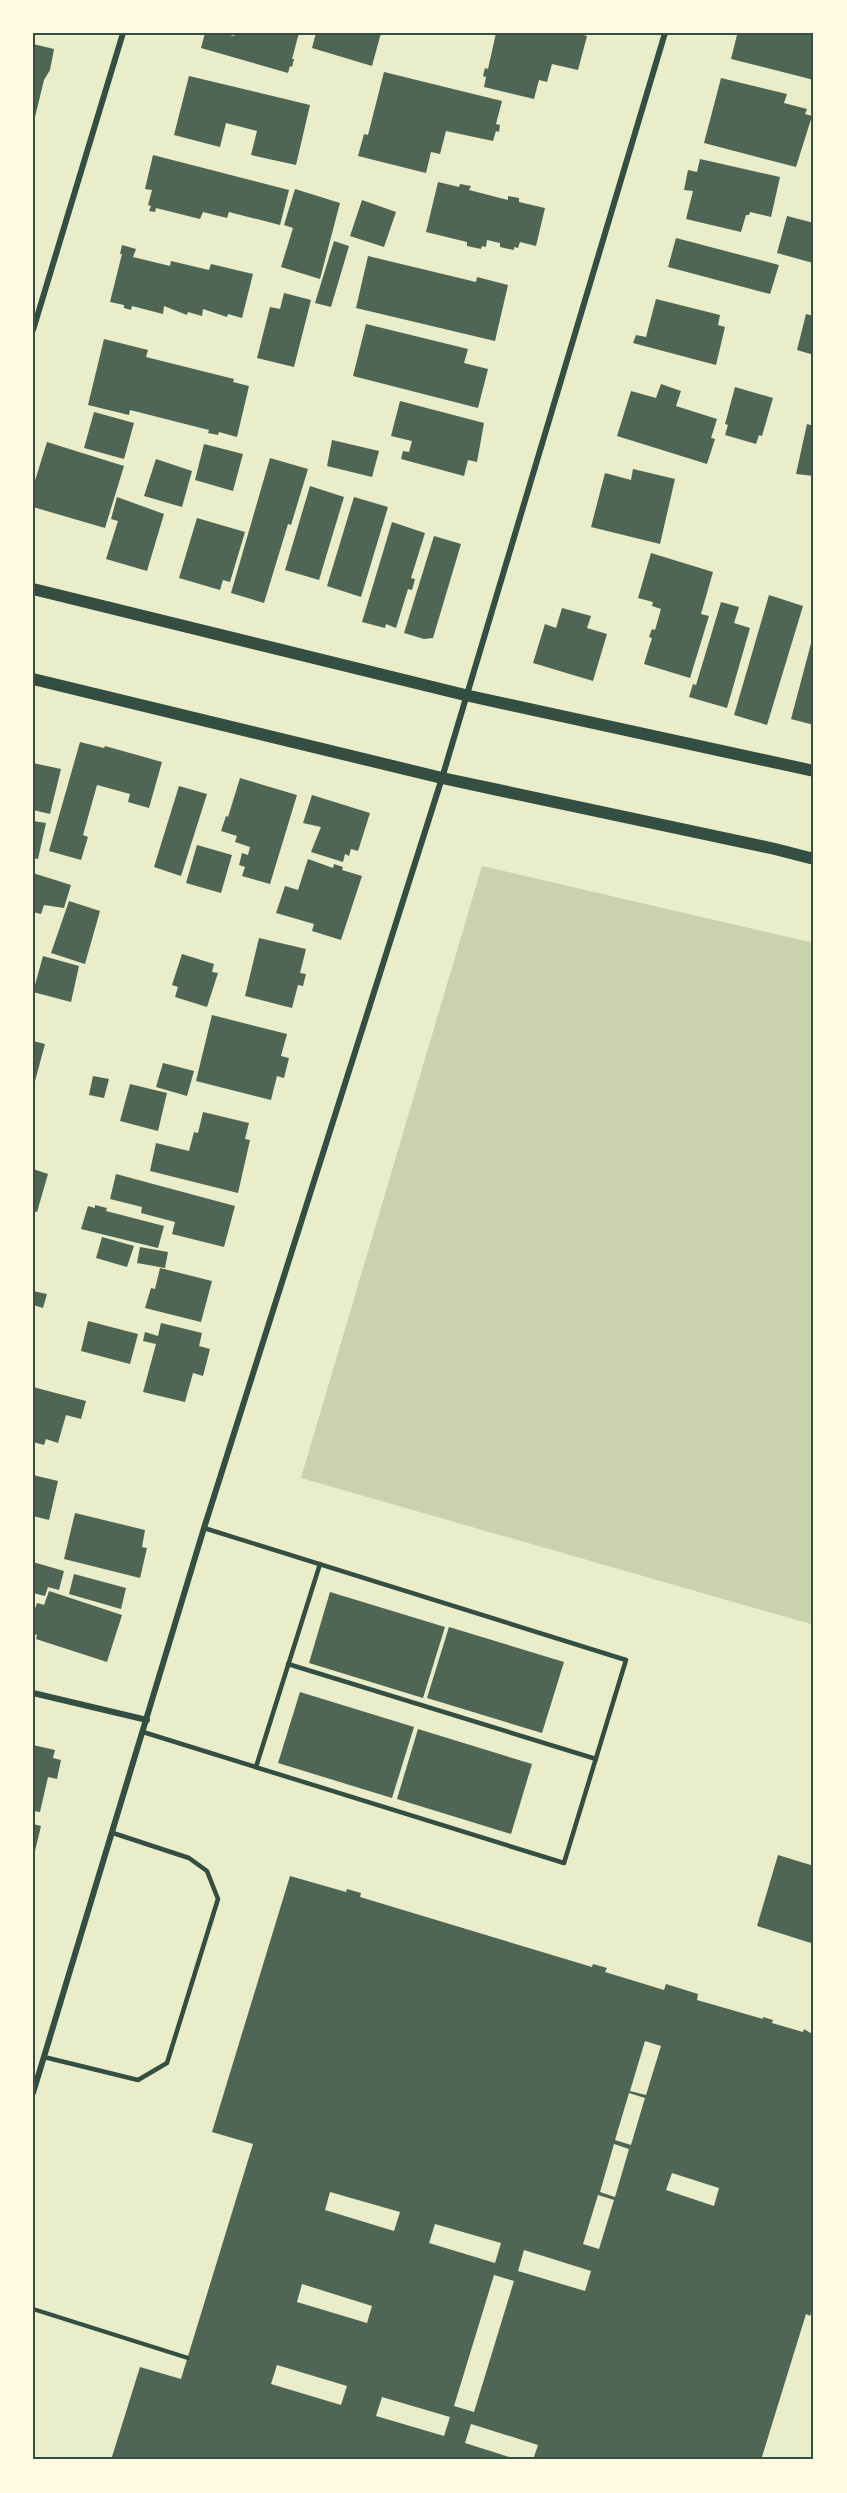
<svg xmlns="http://www.w3.org/2000/svg" width="847" height="2493" font-family="Karla,sans-serif">
	<style>
		.green { fill: #cad2ad }
		.building { fill: #4f6655; fill-rule: evenodd }
		.lines { fill: none; stroke-linecap: round; stroke-linejoin: round }
		.path { stroke: #344e41; stroke-width: 4 }
		.service { stroke: #344e41; stroke-width: 4.5 }
		.minor { stroke: #344e41; stroke-width: 6 }
		.secondary { stroke: #344e41; stroke-width: 12 }
		.neatline { fill: none; stroke: #344e41; stroke-width: 2 }
	</style>
	<rect width="100%" height="100%" fill="#e9edc9"/>
	<polygon class="green" points="482,866 814,943 814,1625 301,1478"/>
	<g class="building">
		<polygon points="205,33 222,33 234,36 235,33 299,33 292,59 294,59 292,67 290,66 288,73 201,48"/>
		<polygon points="316,33 381,33 372,66 312,48"/>
		<polygon points="496,33 577,33 587,36 578,70 552,64 547,82 539,80 534,99 484,87 486,77 483,76 485,68 488,69"/>
		<polygon points="732,33 814,33 814,80 731,59 737,35"/>
		<polygon points="33,44 54,49 50,70 44,80 35,117 33,117"/>
		<polygon points="384,72 502,101 496,124 500,125 499,132 496,131 493,141 446,131 440,154 431,152 426,173 358,156 364,134 368,135"/>
		<polygon points="189,76 310,105 296,165 251,155 257,131 226,123 220,147 174,135"/>
		<polygon points="721,78 787,94 784,103 807,109 805,114 812,116 796,167 704,143"/>
		<polygon points="153,155 289,190 280,225 229,212 227,218 203,212 200,219 156,208 155,212 149,211 151,206 148,205 152,190 145,189"/>
		<polygon points="700,159 780,177 771,217 750,212 749,215 746,215 741,232 686,219 693,191 684,190 688,170 697,172"/>
		<polygon points="438,182 459,187 460,184 471,186 469,190 508,200 508,196 519,198 519,202 545,208 536,246 520,242 518,248 514,247 514,250 500,247 500,243 487,240 486,247 482,246 481,249 467,246 467,242 426,232"/>
		<polygon points="295,189 340,203 320,279 281,267 293,228 284,225"/>
		<polygon points="362,200 396,212 384,247 350,236"/>
		<polygon points="787,216 814,223 813,263 777,253"/>
		<polygon points="676,238 779,265 770,294 668,267"/>
		<polygon points="334,241 349,246 331,307 315,303"/>
		<polygon points="122,245 136,249 133,257 170,266 171,261 209,270 211,264 253,274 242,318 228,314 227,317 203,309 202,316 188,312 187,315 164,306 163,314 132,306 131,310 124,308 124,305 110,302 122,254 120,254"/>
		<polygon points="368,256 476,282 477,277 508,285 495,341 356,308"/>
		<polygon points="284,293 311,300 294,367 257,358 270,307 280,309"/>
		<polygon points="656,299 720,315 718,325 725,327 716,365 633,343 636,335 646,337"/>
		<polygon points="806,314 814,316 814,355 797,350"/>
		<polygon points="366,324 468,349 464,363 488,369 478,408 353,376"/>
		<polygon points="104,339 148,350 146,357 234,379 233,382 249,386 237,437 219,432 218,435 208,433 209,430 130,410 129,415 88,405"/>
		<polygon points="661,384 681,391 676,406 717,419 711,438 715,439 707,464 617,436 631,391 656,398"/>
		<polygon points="735,387 773,398 762,436 759,435 756,444 725,435 728,425 725,424"/>
		<polygon points="400,401 484,423 477,462 468,460 464,476 401,459 403,451 409,452 412,441 391,436"/>
		<polygon points="94,412 134,423 124,459 84,448"/>
		<polygon points="807,424 814,426 814,476 796,474"/>
		<polygon points="332,440 379,451 372,477 327,466"/>
		<polygon points="47,442 124,466 105,528 33,507 33,487"/>
		<polygon points="204,444 243,454 233,491 195,480"/>
		<polygon points="270,458 308,469 291,525 288,524 264,603 231,593"/>
		<polygon points="156,459 192,471 182,507 144,496"/>
		<polygon points="633,469 675,479 660,544 591,527 605,473 631,480"/>
		<polygon points="310,486 344,497 319,580 285,570"/>
		<polygon points="117,497 164,514 147,571 106,559 118,521 111,519"/>
		<polygon points="354,497 388,507 361,597 327,586"/>
		<polygon points="197,518 245,532 230,582 223,580 220,590 179,578"/>
		<polygon points="392,522 425,533 411,578 415,579 412,590 408,589 396,628 386,624 385,628 362,622"/>
		<polygon points="434,536 461,544 433,638 424,639 404,633"/>
		<polygon points="651,553 713,572 701,614 709,616 690,678 644,664 652,638 649,637 652,629 655,630 661,609 652,606 653,602 638,598"/>
		<polygon points="769,595 803,606 767,725 734,715"/>
		<polygon points="721,602 739,607 734,623 750,628 727,708 689,697 693,684 696,685"/>
		<polygon points="562,608 591,616 587,628 607,634 593,681 533,663 545,624 556,628"/>
		<polygon points="814,632 814,725 791,719"/>
		<polygon points="80,742 104,748 105,746 162,762 149,808 128,802 130,794 97,785 83,835 88,837 81,860 49,851"/>
		<polygon points="33,763 61,769 50,814 33,810"/>
		<polygon points="240,778 297,795 270,884 242,876 245,867 239,865 242,853 248,855 250,847 235,842 237,836 221,831 226,816 228,817"/>
		<polygon points="179,786 207,794 181,876 154,867"/>
		<polygon points="312,795 370,813 358,851 351,849 349,856 345,854 343,862 311,852 321,827 303,823"/>
		<polygon points="33,821 46,823 38,859 33,858"/>
		<polygon points="197,845 232,855 221,893 186,883"/>
		<polygon points="308,859 333,868 334,864 343,867 342,870 362,876 341,940 312,931 314,924 276,913 285,886 298,890"/>
		<polygon points="33,873 71,885 64,908 44,905 41,914 33,912"/>
		<polygon points="69,901 100,911 85,964 51,953"/>
		<polygon points="259,938 306,949 300,973 306,974 303,986 298,985 292,1008 245,996"/>
		<polygon points="182,954 214,964 212,972 218,973 207,1007 175,997 178,987 172,985"/>
		<polygon points="43,956 79,966 71,1002 33,992"/>
		<polygon points="212,1015 287,1034 281,1056 289,1058 284,1078 277,1076 271,1100 196,1081"/>
		<polygon points="33,1041 45,1044 35,1081 33,1081"/>
		<polygon points="163,1063 194,1071 187,1096 156,1087"/>
		<polygon points="93,1076 109,1079 104,1098 89,1095"/>
		<polygon points="130,1084 167,1093 158,1131 120,1121"/>
		<polygon points="203,1112 249,1123 245,1139 250,1140 238,1193 150,1171 156,1143 189,1151 194,1132 198,1133"/>
		<polygon points="33,1169 48,1174 37,1212 33,1211"/>
		<polygon points="116,1174 235,1206 224,1247 172,1234 175,1222 141,1213 142,1207 110,1199"/>
		<polygon points="95,1205 107,1208 106,1211 164,1226 158,1248 81,1229 88,1206 95,1208"/>
		<polygon points="102,1237 134,1246 127,1267 96,1258"/>
		<polygon points="140,1247 168,1252 165,1268 137,1263"/>
		<polygon points="160,1268 212,1281 201,1322 145,1308 151,1288 155,1289"/>
		<polygon points="33,1291 47,1294 43,1308 33,1305"/>
		<polygon points="88,1321 138,1334 130,1364 81,1351"/>
		<polygon points="161,1323 202,1333 199,1346 210,1349 203,1376 193,1373 185,1402 143,1392 156,1344 143,1341 145,1332 158,1336"/>
		<polygon points="33,1387 86,1401 81,1419 66,1415 58,1443 46,1439 44,1445 33,1442"/>
		<polygon points="33,1475 58,1481 49,1520 33,1516"/>
		<polygon points="75,1513 145,1530 142,1547 147,1548 140,1578 64,1559"/>
		<polygon points="33,1562 64,1571 59,1590 48,1587 45,1596 33,1593"/>
		<polygon points="74,1574 126,1588 121,1609 69,1594"/>
		<polygon points="49,1591 122,1615 107,1662 36,1639 37,1635 33,1634 33,1615 37,1603 44,1605"/>
		<polygon points="330,1592 445,1627 423,1698 309,1663"/>
		<polygon points="449,1627 564,1662 542,1733 427,1698"/>
		<polygon points="300,1692 414,1727 392,1798 278,1763"/>
		<polygon points="418,1729 532,1764 511,1834 397,1799"/>
		<polygon points="33,1745 55,1750 53,1758 61,1760 57,1779 48,1777 40,1812 33,1811"/>
		<polygon points="33,1824 41,1826 34,1855 33,1855"/>
		<polygon points="778,1855 814,1866 814,1944 757,1926"/>
		<path d="M 290,1876 L 346,1892 L 347,1889 L 361,1893 L 360,1897 L 592,1967 L 593,1964 L 607,1968 L 605,1972 L 664,1990 L 666,1984 L 698,1994 L 697,2000 L 763,2019 L 763,2017 L 773,2020 L 772,2023 L 803,2032 L 804,2029 L 814,2035 L 814,2302 L 810,2316 L 806,2314 L 761,2460 L 533,2460 L 538,2445 L 471,2424 L 465,2443 L 519,2460 L 111,2460 L 140,2367 L 181,2379 L 253,2144 L 212,2132 ZM 645,2041 L 661,2046 L 646,2095 L 630,2091 ZM 629,2093 L 645,2098 L 631,2145 L 615,2140 ZM 614,2144 L 629,2149 L 615,2197 L 600,2192 ZM 672,2173 L 719,2188 L 714,2206 L 666,2190 ZM 330,2192 L 400,2212 L 394,2231 L 325,2210 ZM 598,2195 L 614,2200 L 599,2249 L 583,2244 ZM 435,2224 L 501,2243 L 495,2263 L 429,2243 ZM 524,2250 L 591,2271 L 585,2291 L 518,2271 ZM 494,2275 L 514,2281 L 474,2412 L 454,2406 ZM 302,2284 L 372,2306 L 367,2323 L 297,2302 ZM 277,2365 L 347,2386 L 341,2405 L 271,2384 ZM 382,2397 L 450,2417 L 444,2436 L 376,2416 Z"/>
	</g>
	<g class="lines">
		<polyline class="path" points="33,2309 188,2358"/>
		<g class="service">
			<polyline points="288,1664 596,1759"/>
			<polyline points="143,1732 564,1863 626,1660 204,1528"/>
			<polyline points="256,1767 320,1564"/>
			<polyline points="44,2057 138,2080 167,2063 218,1899 207,1871 189,1858 113,1833"/>
		</g>
		<g class="minor">
			<polyline points="33,330 123,33"/>
			<polyline points="33,1693 147,1720"/>
			<polyline points="33,2093 204,1528 442,778 665,33"/>
		</g>
		<g class="secondary">
			<polyline points="33,589 465,695 814,771"/>
			<polyline points="33,679 442,778 775,849 814,859"/>
		</g>
	</g>
	<rect width="847" height="2493" fill="none" stroke="#fefae0" stroke-width="69"/>
	<rect x="34" y="34" width="778" height="2424" class="neatline"/>
</svg>
